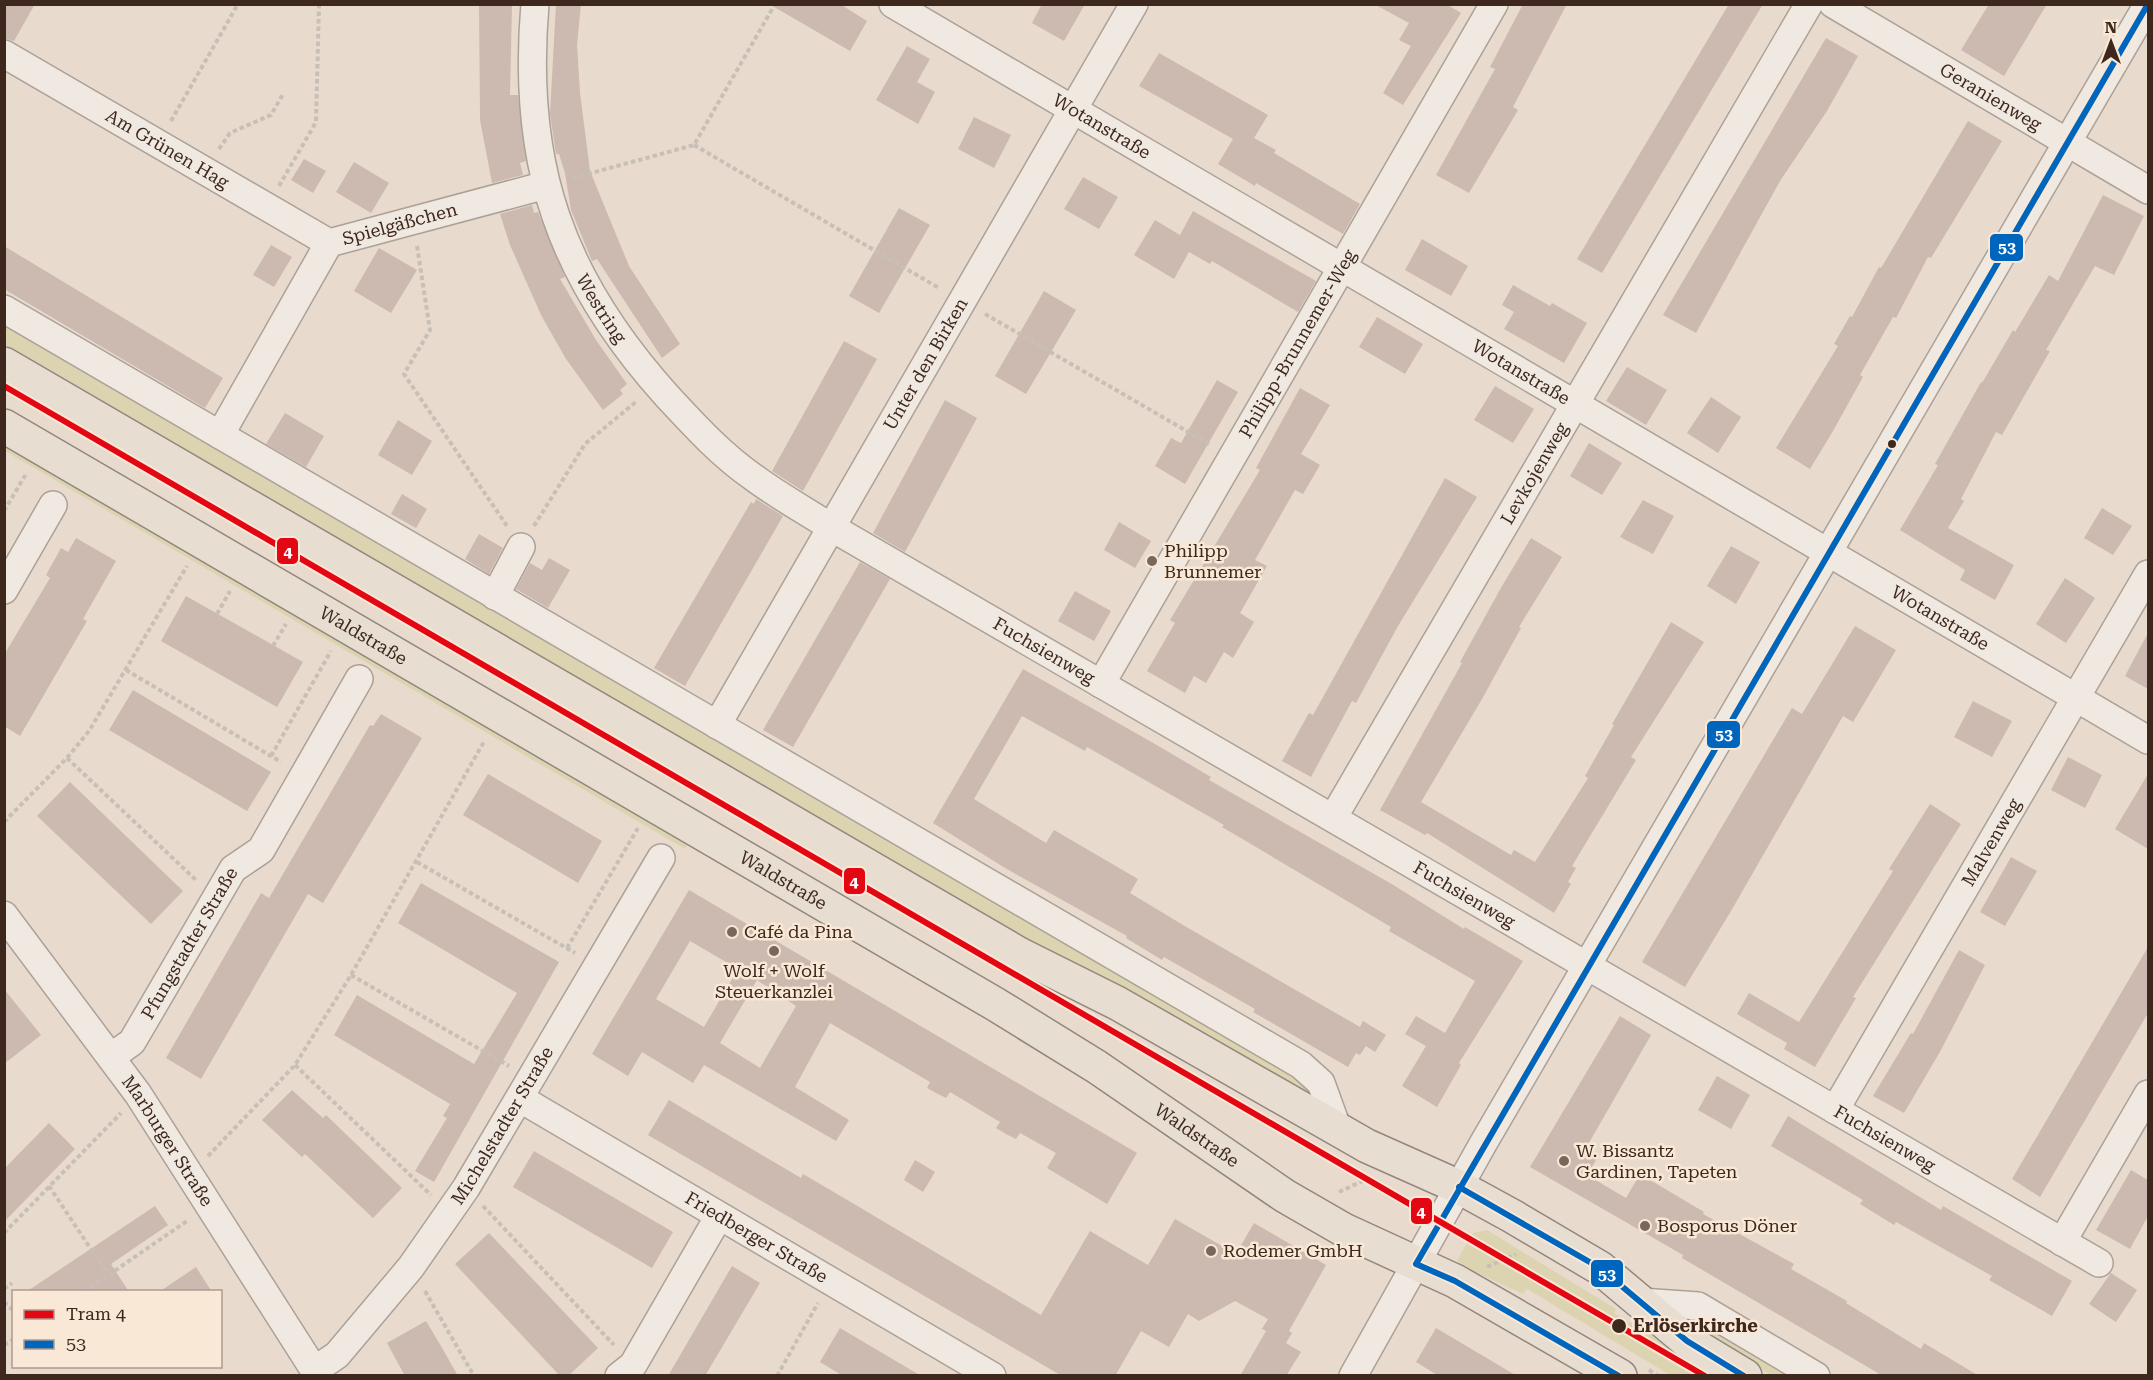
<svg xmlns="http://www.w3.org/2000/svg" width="2153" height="1380" font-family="'Roboto Serif',serif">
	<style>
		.green { fill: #dcd4b0 }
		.building { fill: #ccb9af; fill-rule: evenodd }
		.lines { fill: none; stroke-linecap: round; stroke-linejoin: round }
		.minor-casing { stroke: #ada197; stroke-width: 30 }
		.major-casing { stroke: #93867e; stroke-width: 36 }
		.path { stroke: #c8bfb7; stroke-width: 4; stroke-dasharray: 4.5 3; stroke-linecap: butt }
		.minor { stroke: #f0e9e1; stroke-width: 27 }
		.major { stroke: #e7ddd1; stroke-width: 33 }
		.bus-1-casing { stroke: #f9e8d5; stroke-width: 10 }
		.bus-1 { stroke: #0065bd; stroke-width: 6 }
		.tram-1-casing { stroke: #f9e8d5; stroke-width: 10 }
		.tram-1 { stroke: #e30613; stroke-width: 6 }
		.bus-dot { fill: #3e281e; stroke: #f9e8d5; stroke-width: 2 }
		.poi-dot { fill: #7a675c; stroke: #f9e8d5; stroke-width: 2 }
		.labels { text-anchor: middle; stroke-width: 5; stroke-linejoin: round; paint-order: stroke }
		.street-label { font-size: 18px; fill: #3e281e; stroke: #f9e8d5 }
		.poi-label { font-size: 18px; fill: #3e281e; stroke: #f9e8d5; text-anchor: start }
		.stop-label { font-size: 18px; font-weight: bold; fill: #3e281e; stroke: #f9e8d5; text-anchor: start }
		.line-badge { stroke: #f9e8d5; stroke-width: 2 }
		.badge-label { font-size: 16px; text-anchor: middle; font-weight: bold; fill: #fff }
	</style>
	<rect width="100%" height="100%" fill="#e8dbce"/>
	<g class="green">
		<polygon points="5,320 1286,1068 1322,1102 1133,993 1029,942 5,344"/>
		<polygon points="5,442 690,841 685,849 5,451"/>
		<polygon points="1487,1230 1616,1309 1614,1313 1719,1375 1670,1375 1527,1289 1523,1294 1462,1266 1457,1260 1473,1233"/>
		<polygon points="1705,1331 1710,1331 1786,1375 1771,1375 1705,1337"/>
	</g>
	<g class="building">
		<polygon points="4,4 35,4 14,41 4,38"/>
		<polygon points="479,4 512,4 510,95 518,95 526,161 520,163 523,175 492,183 480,120"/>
		<polygon points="556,4 581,4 577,45 580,93 590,171 629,266 680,344 662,358 597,259 592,261 571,210 565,173 559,154 556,154 550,114"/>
		<polygon points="769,4 840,4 867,21 850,51"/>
		<polygon points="1042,4 1085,4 1064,41 1032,23"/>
		<polygon points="1374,4 1446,4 1461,13 1403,105 1383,93 1411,46 1399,40 1409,23"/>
		<polygon points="1523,4 1567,4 1513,107 1518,110 1469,193 1436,175 1495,69 1490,67"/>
		<polygon points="1729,4 1763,4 1602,273 1577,259"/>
		<polygon points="1989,4 2047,4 2004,76 1961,50"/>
		<polygon points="1826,38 1858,56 1827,111 1780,181 1696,333 1663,315"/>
		<polygon points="907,46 930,59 917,82 935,92 918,124 876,100"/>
		<polygon points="1159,53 1268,115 1254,138 1276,150 1274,153 1360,204 1343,234 1256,183 1255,186 1218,164 1233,139 1139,86"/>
		<polygon points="974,117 1011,135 994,168 958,149"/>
		<polygon points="1968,121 2002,141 1931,258 1928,257 1896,318 1893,317 1860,375 1863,377 1833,431 1810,469 1776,448 1838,346 1834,344 1850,316 1852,317 1879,267 1881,268"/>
		<polygon points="304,159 326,171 313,193 291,180"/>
		<polygon points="354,162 389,183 371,213 336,192"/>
		<polygon points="1083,177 1118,197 1099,229 1064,209"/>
		<polygon points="2103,195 2144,216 2114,275 2095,266 2046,350 2050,351 2002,435 1996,432 1961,499 1964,501 1948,528 2014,565 1995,600 1960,580 1965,570 1900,530 1938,465 1935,464 1981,382 1982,383 2013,330 2015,332 2049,275 2058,281"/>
		<polygon points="532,205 534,213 538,212 565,277 560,279 596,340 627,384 620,390 623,394 603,410 566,359 541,315 510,245 500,214"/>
		<polygon points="899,208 930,225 879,313 849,296"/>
		<polygon points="1193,211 1316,281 1298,312 1212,261 1210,264 1189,252 1174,279 1134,255 1155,220 1180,235"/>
		<polygon points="1422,239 1468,266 1451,296 1405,270"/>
		<polygon points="271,245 292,257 274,287 253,275"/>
		<polygon points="4,246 223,378 205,408 4,289"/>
		<polygon points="379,248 417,270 391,313 354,291"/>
		<polygon points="1513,285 1550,306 1552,303 1587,323 1564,363 1504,329 1514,312 1502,305"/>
		<polygon points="1044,291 1076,310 1026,394 995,376"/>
		<polygon points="1377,317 1423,344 1405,374 1359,347"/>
		<polygon points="844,341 877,359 803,491 772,471"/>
		<polygon points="1627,367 1667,390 1646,425 1606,401"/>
		<polygon points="1217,380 1238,392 1185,484 1155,466 1171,438 1181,443"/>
		<polygon points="1495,386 1534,409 1513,443 1474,420"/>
		<polygon points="1300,388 1330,405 1301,454 1320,465 1303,494 1295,490 1255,560 1267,566 1240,613 1254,622 1233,658 1224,652 1206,683 1194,676 1185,693 1147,671 1175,623 1170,620 1260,470 1256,468"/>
		<polygon points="1711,397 1741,417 1718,453 1687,433"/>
		<polygon points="945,400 977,418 905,552 873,533"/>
		<polygon points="285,413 324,436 306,467 266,444"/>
		<polygon points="398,420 432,441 412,475 378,455"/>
		<polygon points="1589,443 1622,463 1602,495 1570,476"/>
		<polygon points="1445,478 1477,497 1398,626 1356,703 1352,701 1311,777 1282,761 1309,713 1313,715"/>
		<polygon points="402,494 427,509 416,528 391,514"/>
		<polygon points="756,499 783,516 685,686 654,668 751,502 754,504"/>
		<polygon points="1643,500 1674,516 1653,554 1620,537"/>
		<polygon points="2102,508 2132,526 2113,555 2084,538"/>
		<polygon points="1119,522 1151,541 1135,568 1104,550"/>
		<polygon points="479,534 503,548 489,574 465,559"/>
		<polygon points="76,538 116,561 83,619 87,621 20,736 4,726 4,655 50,578 46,575 61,548 68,552"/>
		<polygon points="1531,538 1562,557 1519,627 1521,628 1482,699 1421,802 1438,812 1511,855 1514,850 1535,862 1588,778 1585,776 1614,725 1612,724 1671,622 1704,642 1631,757 1636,760 1572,866 1576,868 1568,882 1571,884 1554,913 1427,833 1425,835 1380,810 1462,663 1460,662 1502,586"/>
		<polygon points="1731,546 1760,562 1736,604 1707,586"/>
		<polygon points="549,558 570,570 548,608 516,589 530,563 542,570"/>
		<polygon points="860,562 890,579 793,747 763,730"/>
		<polygon points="2065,578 2095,598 2066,643 2036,624"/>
		<polygon points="1075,591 1111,611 1094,641 1058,621"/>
		<polygon points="186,596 303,662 277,707 161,641"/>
		<polygon points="1855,626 1896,650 1853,722 1843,716 1731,911 1685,987 1642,962 1792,708 1802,714"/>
		<polygon points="2148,633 2148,689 2125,676"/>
		<polygon points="1023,669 1155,744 1211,777 1209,780 1390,883 1464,929 1465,927 1523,961 1459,1063 1461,1065 1437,1107 1402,1086 1426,1046 1405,1034 1416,1016 1445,1033 1475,981 1389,931 1391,927 1222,827 1224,825 1087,747 1085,751 1022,716 974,799 1046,843 1054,830 1138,879 1130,893 1183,925 1360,1027 1363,1021 1386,1035 1375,1052 1366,1046 1360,1055 1356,1053 1348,1067 1253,1012 1255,1009 1164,957 1162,960 1126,938 1127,936 1005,868 933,823"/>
		<polygon points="133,690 271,772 247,811 109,730"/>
		<polygon points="1973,701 2012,721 1992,757 1954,737"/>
		<polygon points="381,714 422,738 323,903 308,894 201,1079 166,1058 261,893 269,898 370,725 373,726"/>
		<polygon points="2068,757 2102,775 2085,808 2051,790"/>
		<polygon points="488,774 602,841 578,883 463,815"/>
		<polygon points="2148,774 2148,849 2115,829"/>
		<polygon points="70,782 183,891 151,924 37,816"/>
		<polygon points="1930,804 1961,824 1853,997 1856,998 1815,1067 1784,1049 1787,1043 1737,1014 1749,993 1799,1022 1893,871 1889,869"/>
		<polygon points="2011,857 2037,871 2005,926 1980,912"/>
		<polygon points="421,883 559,962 434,1182 415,1171 447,1118 443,1116 450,1104 334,1035 357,995 474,1064 517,993 398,923"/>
		<path d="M 689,890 L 1137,1153 L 1107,1204 L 1047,1168 L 1056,1153 L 1020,1133 L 1016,1139 L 1006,1134 L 996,1128 L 1000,1122 L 950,1092 L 946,1098 L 936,1093 L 927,1088 L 930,1082 L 830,1023 L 795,1087 L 849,1120 L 836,1141 L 704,1065 L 693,1083 L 642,1052 L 628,1076 L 592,1054 ZM 690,941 L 738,969 L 704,1027 L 656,999 ZM 757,980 L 796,1006 L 760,1068 L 720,1043 Z"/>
		<polygon points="2148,947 2148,1013 2040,1197 2012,1179"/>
		<polygon points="1959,950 1985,965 1941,1050 1904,1113 1873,1096 1911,1033 1913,1034"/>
		<polygon points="4,989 41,1035 4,1064"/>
		<polygon points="1620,1016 1651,1035 1586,1148 1599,1155 1587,1175 1626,1198 1640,1174 1704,1212 1703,1214 1794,1264 1791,1269 1847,1301 1846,1303 1921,1349 1924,1343 1979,1376 1883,1376 1682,1258 1683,1255 1530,1167"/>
		<polygon points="1717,1076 1750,1095 1731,1129 1698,1110"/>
		<polygon points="292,1090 323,1118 326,1115 402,1188 373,1218 305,1154 302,1157 262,1120"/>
		<polygon points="669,1100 801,1178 803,1174 844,1198 1041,1315 1090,1231 1148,1265 1175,1219 1236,1254 1254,1223 1326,1265 1289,1331 1292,1333 1286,1343 1301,1352 1286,1376 1240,1376 1266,1331 1262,1329 1268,1319 1235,1301 1199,1321 1188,1314 1169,1347 1141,1331 1115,1376 1062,1376 648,1135"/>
		<polygon points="1788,1116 1941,1210 1943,1206 2072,1281 2052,1316 1989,1280 1992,1276 1896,1222 1894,1225 1860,1204 1863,1200 1771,1146"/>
		<polygon points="49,1123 75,1149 4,1222 4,1169"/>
		<polygon points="534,1151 673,1232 652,1268 513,1187"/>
		<polygon points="915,1160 935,1172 923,1192 904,1180"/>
		<polygon points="2131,1170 2148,1180 2148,1216 2130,1249 2096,1230"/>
		<polygon points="155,1206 168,1225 111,1264 129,1292 26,1292"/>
		<polygon points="489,1233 598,1348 568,1376 560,1376 455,1264"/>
		<polygon points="732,1266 760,1283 705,1376 668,1376"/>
		<polygon points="196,1267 212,1292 159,1292"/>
		<polygon points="2111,1273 2137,1290 2116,1322 2089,1304"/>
		<polygon points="426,1321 441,1346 458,1376 405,1376 387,1343"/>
		<polygon points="840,1328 884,1354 921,1376 843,1376 820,1362"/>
		<polygon points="1436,1328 1458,1341 1517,1376 1439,1376 1416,1362"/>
	</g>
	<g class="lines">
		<g class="minor-casing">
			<g id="minor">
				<path id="s1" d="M 535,4 C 521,164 560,277 667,396 C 694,425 720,454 753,477 C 777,495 804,510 829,526 L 2099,1263"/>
				<path id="s2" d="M 893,4 L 2148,740"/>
				<path id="s3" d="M 1833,4 L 2148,190"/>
				<path id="s4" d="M 4,54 L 329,243"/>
				<polyline points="4,309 1301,1065 1321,1083 1338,1130"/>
				<path id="s5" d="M 220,435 L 329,243 L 546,185"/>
				<polyline points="4,590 53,505"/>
				<polyline points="495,596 521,547"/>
				<path id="s6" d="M 1101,684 L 1494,4"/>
				<path id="s7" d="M 717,725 L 1134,4"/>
				<path id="s8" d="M 1333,818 L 1809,4"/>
				<path id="s9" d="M 4,915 L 138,1094 L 318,1376"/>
				<path id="s10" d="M 111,1057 L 132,1042 L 233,869 L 261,850 L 359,679"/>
				<path id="s11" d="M 521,1099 L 992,1376"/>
				<path id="s12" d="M 1835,1110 L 2148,574"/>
				<polyline points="2062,1242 2148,1094"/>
				<polyline points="1641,1302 1698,1306 1816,1376"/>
				<path id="s13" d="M 315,1370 L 337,1355 L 411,1267 L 466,1188 L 661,858"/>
				<polyline points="619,1376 633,1365 719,1216"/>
				<polyline points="1353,1376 1484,1142 2148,4"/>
			</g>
		</g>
		<g class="major-casing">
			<g id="major">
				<polyline points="4,364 1019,954 1117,1003 1367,1146 1459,1187 1512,1216 1600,1268 1687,1341 1745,1376"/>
				<path id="s14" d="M 4,426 L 995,1004 L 1097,1067 L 1285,1196 L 1344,1230 L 1455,1281 L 1620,1376"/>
			</g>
		</g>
		<g class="path">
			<polyline points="171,121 238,4"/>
			<polyline points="694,145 939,288"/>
			<polyline points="219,149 230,133 271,115 283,94"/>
			<polyline points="573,178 694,145 775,4"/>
			<polyline points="279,186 316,122 319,4"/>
			<polyline points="417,246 430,330 404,374 507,526"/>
			<polyline points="985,314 1209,444"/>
			<polyline points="4,511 26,474"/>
			<polyline points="534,526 585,444 637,401"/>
			<polyline points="217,614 230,591"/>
			<polyline points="273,646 286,624"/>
			<polyline points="126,670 281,762"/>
			<polyline points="271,756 331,651"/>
			<polyline points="67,758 197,881"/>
			<polyline points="4,822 67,758 89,731 187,566"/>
			<polyline points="417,862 575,953"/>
			<polyline points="567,948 638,828"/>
			<polyline points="351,975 509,1066"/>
			<polyline points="295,1065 431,1195"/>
			<polyline points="208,1156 295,1065 351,975 485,740"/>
			<polyline points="49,1186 108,1275"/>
			<polyline points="1339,1192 1367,1179"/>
			<polyline points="483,1206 614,1345"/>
			<polyline points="4,1233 121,1113"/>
			<polyline points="1487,1267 1516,1254"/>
			<polyline points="4,1289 12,1283"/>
			<polyline points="425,1291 474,1376"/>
			<polyline points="84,1292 187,1221"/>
			<polyline points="4,1302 14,1311"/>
			<polyline points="4,1345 14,1339"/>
			<polyline points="1649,1370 1658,1376"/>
			<polyline points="777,1376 818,1303"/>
		</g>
		<use href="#minor" class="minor"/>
		<use href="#major" class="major"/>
		<g class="bus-1-casing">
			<g id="bus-1">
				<polyline points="1459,1187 1600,1268 1687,1341 1744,1376"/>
				<polyline points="1619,1376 1455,1281 1416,1264 2148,4"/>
			</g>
		</g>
		<use href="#bus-1" class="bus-1"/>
		<g class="tram-1-casing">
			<polyline id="tram-1" points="4,386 1705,1376"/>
		</g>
		<use href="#tram-1" class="tram-1"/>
	</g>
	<g class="bus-dot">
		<circle cx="1892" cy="444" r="5"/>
		<circle cx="1619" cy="1326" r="8"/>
	</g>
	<g class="poi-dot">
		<circle cx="1152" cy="561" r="6"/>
		<circle cx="732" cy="932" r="6"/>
		<circle cx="774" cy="951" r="6"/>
		<circle cx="1564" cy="1161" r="6"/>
		<circle cx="1645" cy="1226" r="6"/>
		<circle cx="1211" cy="1251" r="6"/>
	</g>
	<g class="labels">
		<g class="street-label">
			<text dy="6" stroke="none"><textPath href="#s3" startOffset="183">Geranienweg</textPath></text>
			<text dy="6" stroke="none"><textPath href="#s2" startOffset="242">Wotanstraße</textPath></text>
			<text dy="6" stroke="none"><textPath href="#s4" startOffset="189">Am Grünen Hag</textPath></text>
			<text dy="6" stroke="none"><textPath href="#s5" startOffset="294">Spielgäßchen</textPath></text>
			<text dy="6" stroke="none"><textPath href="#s1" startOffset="318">Westring</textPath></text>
			<text dy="6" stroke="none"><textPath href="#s6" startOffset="393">Philipp-Brunnemer-Weg</textPath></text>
			<text dy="6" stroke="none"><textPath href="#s7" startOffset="417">Unter den Birken</textPath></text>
			<text dy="6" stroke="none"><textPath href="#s2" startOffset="728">Wotanstraße</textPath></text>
			<text dy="6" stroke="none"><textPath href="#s8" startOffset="399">Levkojenweg</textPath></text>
			<text dy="6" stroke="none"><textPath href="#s2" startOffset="1214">Wotanstraße</textPath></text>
			<text dy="6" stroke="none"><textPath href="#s14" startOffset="416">Waldstraße</textPath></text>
			<text dy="6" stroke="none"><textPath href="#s1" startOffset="885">Fuchsienweg</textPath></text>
			<text dy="6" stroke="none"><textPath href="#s12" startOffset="310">Malvenweg</textPath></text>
			<text dy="6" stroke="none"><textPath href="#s14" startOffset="902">Waldstraße</textPath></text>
			<text dy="6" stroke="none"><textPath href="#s1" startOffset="1371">Fuchsienweg</textPath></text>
			<text dy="6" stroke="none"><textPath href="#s10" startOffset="140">Pfungstadter Straße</textPath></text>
			<text dy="6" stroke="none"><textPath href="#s13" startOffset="310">Michelstadter Straße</textPath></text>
			<text dy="6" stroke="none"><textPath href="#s14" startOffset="1388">Waldstraße</textPath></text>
			<text dy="6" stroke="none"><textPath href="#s1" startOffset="1857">Fuchsienweg</textPath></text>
			<text dy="6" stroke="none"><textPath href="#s9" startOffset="279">Marburger Straße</textPath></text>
			<text dy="6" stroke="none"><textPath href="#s11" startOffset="273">Friedberger Straße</textPath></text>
		</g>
		<g class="poi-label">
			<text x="1164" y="557">Philipp<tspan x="1164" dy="21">Brunnemer</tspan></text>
			<text x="744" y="938">Café da Pina</text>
			<text x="774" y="977" text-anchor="middle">Wolf + Wolf<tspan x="774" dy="21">Steuerkanzlei</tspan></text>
			<text x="1576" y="1157">W. Bissantz<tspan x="1576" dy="21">Gardinen, Tapeten</tspan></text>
			<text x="1657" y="1232">Bosporus Döner</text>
			<text x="1223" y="1257">Rodemer GmbH</text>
		</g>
		<g class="stop-label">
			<text x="1633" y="1332">Erlöserkirche</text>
		</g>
	</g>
	<g class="line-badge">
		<rect x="1989" y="233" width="35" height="29" rx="6" fill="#0065bd"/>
		<rect x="276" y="537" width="23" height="28" rx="6" fill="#e30613"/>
		<rect x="1706" y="720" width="35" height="29" rx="6" fill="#0065bd"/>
		<rect x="843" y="867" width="23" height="28" rx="6" fill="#e30613"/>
		<rect x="1410" y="1197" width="23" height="28" rx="6" fill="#e30613"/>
		<rect x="1590" y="1259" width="34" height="29" rx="6" fill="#0065bd"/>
	</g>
	<g class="badge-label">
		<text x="2007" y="253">53</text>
		<text x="288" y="557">4</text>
		<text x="1724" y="740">53</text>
		<text x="854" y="887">4</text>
		<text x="1421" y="1217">4</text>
		<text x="1607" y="1280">53</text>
	</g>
	<rect width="2153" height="1380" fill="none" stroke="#3e281e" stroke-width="12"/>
	<rect x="12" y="1290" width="210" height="78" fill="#f9e8d5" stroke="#ae9b8c" stroke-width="1.5"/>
	<rect x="24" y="1310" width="30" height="9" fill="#e30613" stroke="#ae9b8c" stroke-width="1.5"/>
	<text x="66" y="1320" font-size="18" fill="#3e281e">Tram 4</text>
	<rect x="24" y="1340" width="30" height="9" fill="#0065bd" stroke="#ae9b8c" stroke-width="1.5"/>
	<text x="66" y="1350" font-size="18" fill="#3e281e">53</text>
	<g transform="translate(2111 42)" stroke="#f9e8d5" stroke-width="4.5" paint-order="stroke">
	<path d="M0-4.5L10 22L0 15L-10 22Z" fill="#3e281e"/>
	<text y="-9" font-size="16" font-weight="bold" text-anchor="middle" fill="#3e281e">N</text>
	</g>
</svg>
